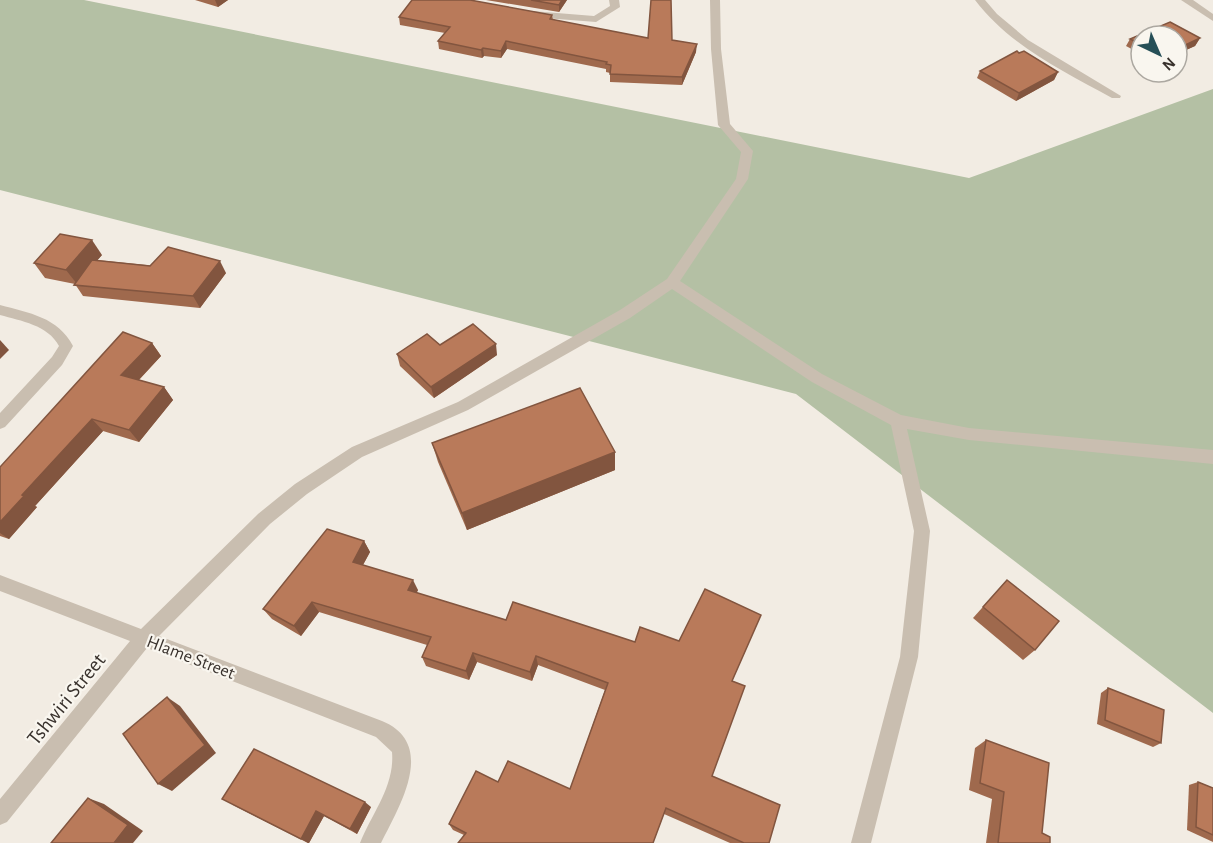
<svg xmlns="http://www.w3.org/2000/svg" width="1213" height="843" font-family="'Alegreya Sans',sans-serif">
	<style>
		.green { fill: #b4c0a4 }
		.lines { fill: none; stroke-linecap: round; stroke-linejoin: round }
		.minor { fill: #c9beb0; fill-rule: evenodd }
		.wall { fill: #9f694d }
		.shaded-wall { fill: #82553f }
		.building { fill: #b97a5a; stroke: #82553f; stroke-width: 1.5 }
		.labels { text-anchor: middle; stroke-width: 4.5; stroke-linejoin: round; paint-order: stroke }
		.street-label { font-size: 18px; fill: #39322d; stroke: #f9f6ef }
		.near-street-label { font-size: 21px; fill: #39322d; stroke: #f9f6ef }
	</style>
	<rect width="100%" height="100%" fill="#f2ece3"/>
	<polygon class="green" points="0,0 84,0 969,178 1213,89 1213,713 796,394 0,190"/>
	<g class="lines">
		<g class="minor">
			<polygon points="609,0 619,0 620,7 596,22 532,17 527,14 532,11 594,16 610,6"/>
			<path d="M 710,0 L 720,0 L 721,49 L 730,124 L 753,151 L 748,179 L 680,281 L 822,374 L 901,415 L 969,428 L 1213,450 L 1213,464 L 969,440 L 907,429 L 930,531 L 918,657 L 871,843 L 851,843 L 900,657 L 914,531 L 891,425 L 812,382 L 672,289 L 630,318 L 468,410 L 362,457 L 307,494 L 270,524 L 159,636 L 382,721 C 438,744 399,807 381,843 L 360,843 C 372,813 395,786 392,752 L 376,737 L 147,648 L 7,822 L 0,825 L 0,799 L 130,641 L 0,591 L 0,575 L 141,629 L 258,514 L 295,484 L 352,447 L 458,402 L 620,310 L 667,279 L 736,179 L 741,152 L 718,125 L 711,49 Z"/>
			<path d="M 975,0 L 985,0 L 997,14 L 1028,40 L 1121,96 L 1120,98 L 1112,98 C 1063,71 1010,46 975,0 Z"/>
			<polygon points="1181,0 1193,0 1213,14 1213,21"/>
			<path d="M 0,305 C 29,313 58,317 73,346 L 62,365 L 5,427 L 0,429 L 0,413 L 52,357 L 59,346 C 48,325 21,321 0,315 Z"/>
		</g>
	</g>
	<g class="wall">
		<polygon points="195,0 228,0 218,7"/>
		<polygon points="486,0 567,0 559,12"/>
		<polygon points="552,15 553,20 648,38 672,40 696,52 682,85 610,82 610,73 606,72 606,69 507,49 501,58 484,56 482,58 439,49 438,41 445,33 400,25 399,17"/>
		<polygon points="1170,22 1200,38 1195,46 1177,54 1177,36 1141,36 1141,54 1126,46 1130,39"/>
		<polygon points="1019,53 1058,72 1054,80 1016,101 977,78 980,71"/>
		<polygon points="102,255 97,260 226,273 200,308 83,296 75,284 45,278 34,263"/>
		<polygon points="152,343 161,356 139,380 164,387 173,400 139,442 103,431 35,506 37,507 9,539 0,536 0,467"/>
		<polygon points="440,345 497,355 434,398 400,366 397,354"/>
		<polygon points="432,443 615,470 467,530 438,462"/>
		<polygon points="364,541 370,552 363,565 418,590 416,593 506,620 635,642 679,641 761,615 732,681 712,776 769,843 730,843 664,814 653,843 458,843 464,835 453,830 449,824 498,782 570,789 605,690 538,665 532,681 477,662 469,680 426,666 422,657 427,645 319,612 301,636 272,619 263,609"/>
		<polygon points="1007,580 1035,650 1023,660 973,618"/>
		<polygon points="1108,688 1161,743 1153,747 1097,724 1101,693"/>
		<polygon points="986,740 1042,833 1050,843 986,843 992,799 969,790 975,748"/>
		<polygon points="1198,782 1213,788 1213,842 1187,830 1189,785"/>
		<polygon points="233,805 371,807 357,834 324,816 309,843 308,843"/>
	</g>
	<g class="shaded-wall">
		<polygon points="215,0 228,0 218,7"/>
		<polygon points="562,0 567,0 559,12 559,5"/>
		<polygon points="1200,38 1195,46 1177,54 1177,49"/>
		<polygon points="506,41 507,49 501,58 501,51"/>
		<polygon points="697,44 696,52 682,85 682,77"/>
		<polygon points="483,48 484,56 482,58 481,50"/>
		<polygon points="1058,72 1054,80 1016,101 1019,93"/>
		<polygon points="92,240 102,255 77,284 66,270"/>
		<polygon points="220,261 226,273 200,308 193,296"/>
		<polygon points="0,340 9,350 0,359"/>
		<polygon points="152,343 161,356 131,388 121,375"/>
		<polygon points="496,344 497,355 434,398 431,387"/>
		<polygon points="164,387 173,400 139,442 129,430"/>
		<polygon points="92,419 103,431 35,506 37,507 9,539 0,533 0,522 22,495"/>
		<polygon points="615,452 615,470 467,530 462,513"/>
		<polygon points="364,541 370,552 359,572 353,562"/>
		<polygon points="413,580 418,590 413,601 408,590"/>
		<polygon points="312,602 319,612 301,636 294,626"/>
		<polygon points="473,653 477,662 469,680 466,671"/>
		<polygon points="536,656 538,665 532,681 530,672"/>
		<polygon points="167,697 180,706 216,753 172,791 158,784"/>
		<polygon points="88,798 104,804 143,831 133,843 114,843"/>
		<polygon points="365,802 371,807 357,834 350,829"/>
		<polygon points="316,811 324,816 309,843 308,843 301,839"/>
	</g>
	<g class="building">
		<polygon points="412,0 470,0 552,15 550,19 648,38 651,0 671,0 672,40 697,44 682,77 610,74 611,65 606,64 607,62 506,41 501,51 483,48 481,50 438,41 450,27 399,17"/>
		<polygon points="531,0 562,0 559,5"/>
		<polygon points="1170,22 1200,38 1177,49 1177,36 1141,36 1141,44 1130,39"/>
		<polygon points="1017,51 1019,53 1024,51 1058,72 1019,93 980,71"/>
		<polygon points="60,234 92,240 66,270 34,263"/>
		<polygon points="168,247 220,261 193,296 74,285 92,260 150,266"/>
		<polygon points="473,324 496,344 431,387 397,354 427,334 440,345"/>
		<polygon points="123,332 152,343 121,375 164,387 129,430 92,419 22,495 24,496 0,522 0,467"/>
		<polygon points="580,388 615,452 462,513 432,443"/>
		<polygon points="327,529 364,541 353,562 413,580 408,590 506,620 513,602 635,642 640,627 679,641 705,589 761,615 732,681 745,686 712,776 780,805 769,843 744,843 666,808 653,843 458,843 466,833 449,824 476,771 498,782 508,761 570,789 608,683 536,656 530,672 473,653 466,671 422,657 431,637 312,602 294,626 263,609"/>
		<polygon points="1007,580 1059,621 1035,650 983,607"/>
		<polygon points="1108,688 1164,710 1161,743 1105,720"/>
		<polygon points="167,697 205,745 158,784 123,734"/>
		<polygon points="986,740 1049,763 1042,833 1050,837 1050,843 998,843 1004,792 980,783"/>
		<polygon points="254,749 365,802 350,829 316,811 301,839 222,799"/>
		<polygon points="1198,782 1213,788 1213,835 1196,827"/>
		<polygon points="88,798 128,825 114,843 51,843"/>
	</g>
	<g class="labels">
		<g class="street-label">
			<text transform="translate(191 657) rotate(21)" y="6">Hlame Street</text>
		</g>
		<g class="near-street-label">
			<text transform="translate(66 699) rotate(-51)" y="7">Tshwiri Street</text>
		</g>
	</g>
	<g transform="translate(1159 54) rotate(136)"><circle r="28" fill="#f9f6ef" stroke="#aca8a1" stroke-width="1.5"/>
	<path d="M0-4.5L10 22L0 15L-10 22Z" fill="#264f57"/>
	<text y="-9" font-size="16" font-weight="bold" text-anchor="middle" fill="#39322d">N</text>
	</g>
</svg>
